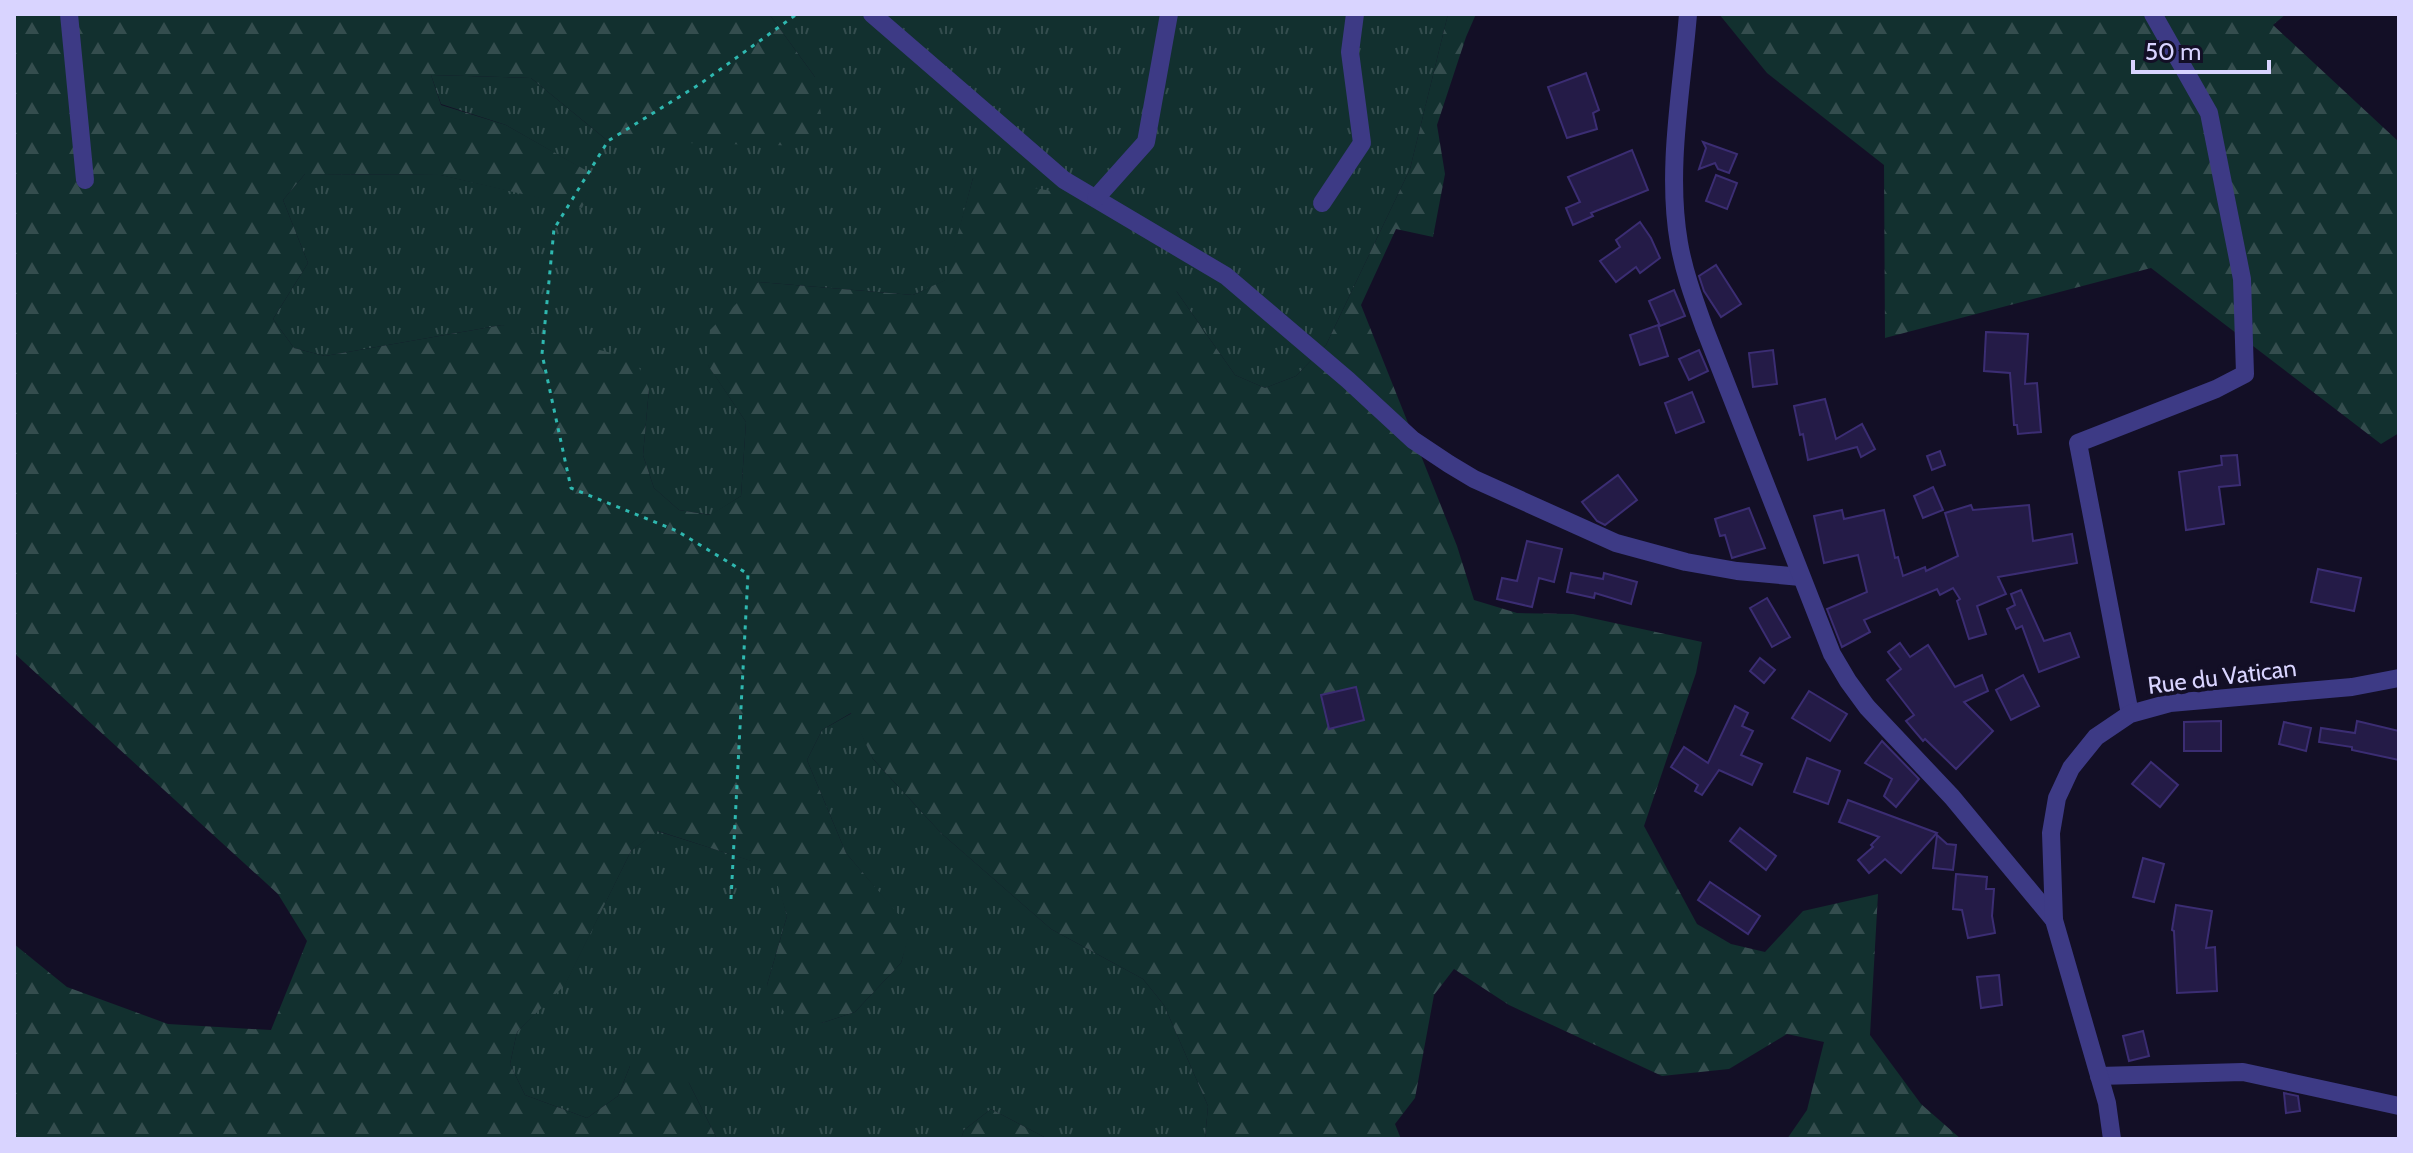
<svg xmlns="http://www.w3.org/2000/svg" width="2413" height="1153" font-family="Cabin,sans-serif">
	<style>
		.grass { fill: url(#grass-tufts) }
		.forest { fill: url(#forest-firs) }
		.building { fill: #241b47; stroke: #3b2d73; stroke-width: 2 }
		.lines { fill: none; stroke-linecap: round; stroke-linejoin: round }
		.path { stroke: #2fb8b0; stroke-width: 3; stroke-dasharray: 4 6; stroke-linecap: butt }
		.minor { stroke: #3d3a85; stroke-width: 18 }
		.labels { text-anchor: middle; stroke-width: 8; stroke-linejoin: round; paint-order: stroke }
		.street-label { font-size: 24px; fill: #d9d4ff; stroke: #130f26 }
	</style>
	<defs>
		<pattern id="grass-tufts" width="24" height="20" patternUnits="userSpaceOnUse" patternTransform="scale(2)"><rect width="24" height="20" fill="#12302f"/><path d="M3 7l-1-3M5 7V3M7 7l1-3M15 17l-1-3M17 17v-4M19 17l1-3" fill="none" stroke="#344d4e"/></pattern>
		<pattern id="forest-firs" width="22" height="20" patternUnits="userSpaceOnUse" patternTransform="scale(2)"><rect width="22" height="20" fill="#12302f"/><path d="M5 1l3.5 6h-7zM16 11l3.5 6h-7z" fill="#344d4e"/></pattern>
	</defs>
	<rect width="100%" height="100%" fill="#130f26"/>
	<g class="grass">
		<polygon points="769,14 1448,14 1410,169 1326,345 1296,376 1265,388 1235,375 1177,292 973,178 946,280 913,295 758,282 708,365 746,422 741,496 711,515 679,510 654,488 643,455 649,389 502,325 325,356 294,348 273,319 308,263 283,200 305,174 441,175 582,207 595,176 506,125 441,104 431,75 531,78 608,141 815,77"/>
		<polygon points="852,713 873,759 941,833 1051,929 1143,979 1164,1005 1208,1106 1205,1139 1048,1139 991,1109 964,1130 961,1139 717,1139 689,1083 630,1066 618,1096 587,1118 525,1095 510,1064 517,1032 565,984 631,851 657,831 752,861 778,883 787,916 767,985 822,1023 855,1012 901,963 910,929 846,853 807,760 822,730"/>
	</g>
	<g class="forest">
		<polygon points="14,14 769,14 815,77 821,114 809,146 608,141 531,78 431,75 441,105 506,125 596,176 582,208 440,175 305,174 283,200 308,263 273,319 294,348 325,356 502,325 635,359 649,389 643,455 654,488 679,510 710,515 741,496 746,422 707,364 710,330 758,282 913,295 945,280 973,178 1082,196 1177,292 1235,375 1265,388 1296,376 1326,345 1410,169 1448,14 1476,14 1466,37 1437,125 1445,174 1433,237 1396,229 1361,305 1457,546 1474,600 1517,613 1573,614 1702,642 1696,673 1644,826 1697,924 1731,944 1765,952 1803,911 1878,894 1870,1035 1921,1104 1961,1139 1787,1139 1807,1110 1824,1042 1787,1034 1729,1069 1662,1076 1509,1005 1454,969 1434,995 1415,1098 1395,1124 1401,1139 1205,1139 1208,1106 1164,1005 1143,979 1051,929 941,833 873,759 851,713 822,730 807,760 846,853 911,929 901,963 855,1012 822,1023 786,1015 767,985 787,916 777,883 751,861 658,831 631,851 565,985 517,1032 510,1064 525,1095 587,1118 618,1096 630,1066 662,1058 689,1083 717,1139 14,1139 14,944 67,987 168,1024 271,1030 307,941 278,894 14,653"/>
		<polygon points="1719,14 2286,14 2273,25 2399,142 2399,433 2381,444 2151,268 1885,338 1884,165 1767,73"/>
		<polygon points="991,1109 1048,1139 961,1139 964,1130"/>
	</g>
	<g class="building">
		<polygon points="1586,73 1599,110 1593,113 1597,129 1567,138 1548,87"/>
		<polygon points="1703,142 1737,154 1729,173 1718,169 1715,163 1699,169 1706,148"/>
		<polygon points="1632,150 1648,190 1591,213 1593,216 1573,225 1566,208 1580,202 1568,177"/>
		<polygon points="1716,175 1737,183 1727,209 1706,201"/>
		<polygon points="1640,222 1651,238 1660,258 1640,273 1636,267 1616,282 1600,261 1620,247 1616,240"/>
		<polygon points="1716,265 1741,304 1721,317 1704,291 1699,276"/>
		<polygon points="1674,290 1685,316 1660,326 1649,301"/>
		<polygon points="1658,325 1668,356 1640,365 1630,335"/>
		<polygon points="1986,332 2028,334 2025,384 2037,383 2041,432 2018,434 2017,425 2014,425 2010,373 1984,371"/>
		<polygon points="1699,350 1708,371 1689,380 1679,359"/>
		<polygon points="1773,350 1777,384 1753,387 1749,353"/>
		<polygon points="1692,392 1704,422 1676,433 1665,403"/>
		<polygon points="1825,399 1836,439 1862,424 1875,449 1861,457 1857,447 1808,460 1803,434 1800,435 1794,406"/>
		<polygon points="1940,451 1945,465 1932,470 1927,456"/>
		<polygon points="2237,455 2240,485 2219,487 2224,524 2186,530 2179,472 2222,465 2221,456"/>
		<polygon points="1618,475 1637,500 1605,525 1597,521 1582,502"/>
		<polygon points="1933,487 1943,510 1923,518 1914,496"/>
		<polygon points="1971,505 1973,510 2029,505 2033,541 2072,534 2077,563 1998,577 2006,594 1977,606 1986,634 1969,639 1957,601 1960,599 1953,588 1940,595 1937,589 1864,620 1870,632 1842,647 1827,609 1867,592 1858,555 1824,563 1814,516 1842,510 1844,519 1884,510 1895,558 1898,557 1903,576 1925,567 1926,571 1958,556 1945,513"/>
		<polygon points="1749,508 1765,548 1732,558 1725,535 1720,536 1715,519"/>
		<polygon points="1527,541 1562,549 1554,582 1539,578 1532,607 1497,599 1502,578 1517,581"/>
		<polygon points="2318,569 2361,578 2354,611 2311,602"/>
		<polygon points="1571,573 1603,579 1604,573 1637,582 1631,604 1595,593 1594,598 1567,592"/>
		<polygon points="2021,590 2044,641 2070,633 2079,657 2039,672 2022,626 2016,629 2007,609 2015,605 2011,594"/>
		<polygon points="1767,598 1790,637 1772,647 1750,608"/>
		<polygon points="1900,643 1910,657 1928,645 1955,687 1982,675 1988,691 1964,702 1993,731 1956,769 1925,739 1923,741 1906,721 1914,715 1887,680 1901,669 1888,652"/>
		<polygon points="1760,658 1775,670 1764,683 1750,671"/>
		<polygon points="2023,675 2039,706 2011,720 1996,690"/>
		<polygon points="1356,687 1364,720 1329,729 1321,695"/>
		<polygon points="1809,691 1847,714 1830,741 1792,718"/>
		<polygon points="1735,706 1748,713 1742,726 1753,731 1741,755 1762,764 1752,785 1719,770 1702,795 1695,791 1698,785 1671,767 1684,747 1708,763"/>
		<polygon points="2221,721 2221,751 2184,751 2184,722"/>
		<polygon points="2357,721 2399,731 2399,760 2352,750 2352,747 2319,742 2321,728 2355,733"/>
		<polygon points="2284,722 2311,728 2306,751 2279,744"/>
		<polygon points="1882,741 1919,779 1896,807 1884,796 1892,779 1865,763"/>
		<polygon points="1807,758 1840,771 1828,804 1794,792"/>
		<polygon points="2151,762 2178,785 2160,807 2132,784"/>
		<polygon points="1848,800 1937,833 1901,873 1885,859 1869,873 1858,860 1873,847 1871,845 1879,837 1839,822"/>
		<polygon points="1740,828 1776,856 1766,870 1730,841"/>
		<polygon points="1937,835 1947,844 1956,845 1953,870 1933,868"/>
		<polygon points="2143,858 2164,864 2154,902 2133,897"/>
		<polygon points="1956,874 1987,877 1986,889 1994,889 1992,916 1995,933 1968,938 1962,910 1953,909"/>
		<polygon points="1710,882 1760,916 1748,934 1698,900"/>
		<polygon points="2176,905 2212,911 2206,948 2215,947 2217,991 2177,993 2174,931 2172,930"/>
		<polygon points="1999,975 2002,1005 1981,1008 1977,977"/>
		<polygon points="2143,1031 2149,1056 2129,1061 2123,1036"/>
		<polygon points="2284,1093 2298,1096 2300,1111 2286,1113"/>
	</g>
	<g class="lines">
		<polyline class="path" points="731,899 748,574 677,531 571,488 542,354 554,229 608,141 700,84 797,14"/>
		<g class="minor">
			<polyline points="69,14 85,180"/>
			<polyline points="872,14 1064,180 1226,276 1348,380 1413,440 1449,464 1474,479 1616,543 1686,562 1737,571 1801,577"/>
			<path d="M 1688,14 C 1682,89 1666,169 1679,243 C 1684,272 1694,299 1704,327 L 1832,654 L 1848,681 L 1867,707 L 1952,797 L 2054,920"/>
			<polyline points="1096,198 1146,142 1169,14"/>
			<polyline points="1322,203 1362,143 1350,52 1355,14"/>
			<polyline points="2130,714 2078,443 2216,389 2245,374 2242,279 2209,113 2153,14"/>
			<polyline points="2099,1076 2243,1072 2399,1106"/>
			<polyline points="2112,1139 2107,1103 2054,920 2051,833 2057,798 2071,768 2096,737 2130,714 2170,703 2352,687 2399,678"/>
		</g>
	</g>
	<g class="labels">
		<g class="street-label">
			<text transform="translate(2222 677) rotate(-7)" y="8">Rue du Vatican</text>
		</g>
	</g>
	<rect width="2413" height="1153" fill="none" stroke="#d9d4ff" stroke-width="32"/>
	<path d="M2133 60v12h136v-12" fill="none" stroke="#d9d4ff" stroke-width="4"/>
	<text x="2145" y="60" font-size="24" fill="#d9d4ff" stroke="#130f26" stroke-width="6" paint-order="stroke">50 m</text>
</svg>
